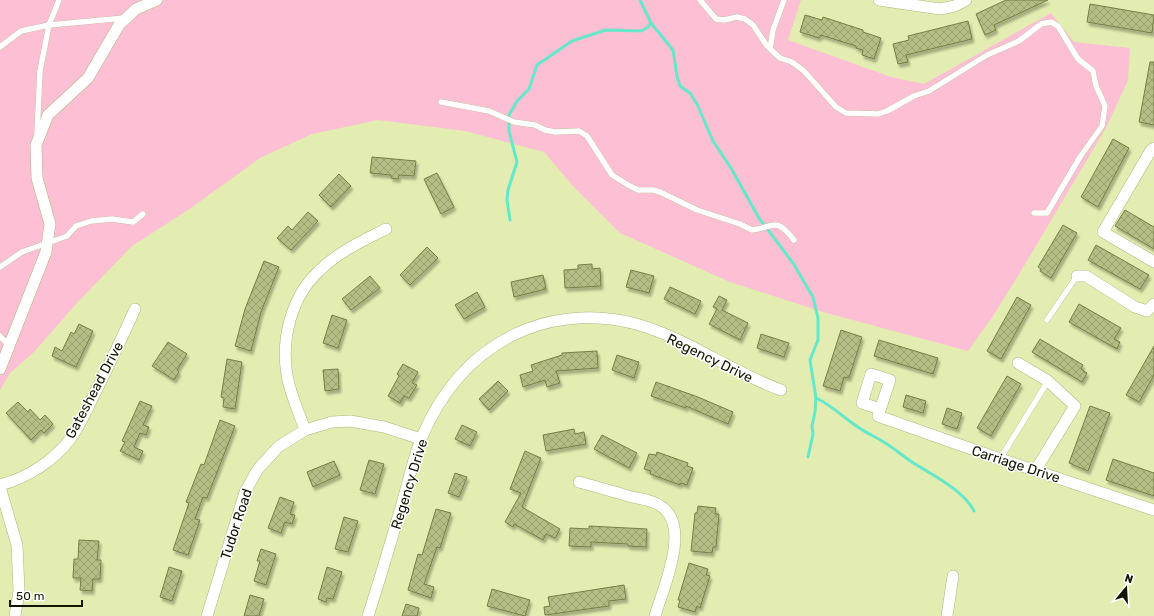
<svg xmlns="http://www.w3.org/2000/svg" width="1154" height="616" font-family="Rubik,sans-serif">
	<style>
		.grass { fill: #fcbfd4 }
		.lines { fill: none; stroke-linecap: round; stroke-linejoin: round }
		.stream { stroke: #65e7c9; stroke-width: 3 }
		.building { fill: url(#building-cross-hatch); stroke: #767e46; filter: url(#shadow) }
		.lane-casing { stroke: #adb67c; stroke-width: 6 }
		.street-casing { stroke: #adb67c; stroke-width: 12 }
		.lane { stroke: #fff; stroke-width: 5.5 }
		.street { stroke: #fff; stroke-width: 11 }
		.labels { text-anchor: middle; stroke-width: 3; stroke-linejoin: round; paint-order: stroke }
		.street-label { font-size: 14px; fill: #131501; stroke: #fff }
	</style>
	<defs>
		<pattern id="building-cross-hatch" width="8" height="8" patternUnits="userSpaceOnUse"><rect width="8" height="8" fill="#b4bd84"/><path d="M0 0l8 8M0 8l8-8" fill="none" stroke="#9aa270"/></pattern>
		<filter id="shadow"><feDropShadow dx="2" dy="3.5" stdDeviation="1" flood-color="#0004"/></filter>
	</defs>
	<rect width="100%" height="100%" fill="#e3edb1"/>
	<polygon class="grass" points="0,0 801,0 788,40 891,77 924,84 1051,13 1074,42 1130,48 1128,80 1107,126 1024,266 993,316 968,351 823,312 730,282 620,233 572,185 544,152 465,131 378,120 312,134 260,158 188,210 132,246 76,304 35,351 10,373 0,390"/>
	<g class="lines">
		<g class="stream">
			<polyline points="640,0 651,23 673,50 677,76 680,86 690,93 697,104 713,141 731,168 759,218 793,263 813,297 818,318 818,340 810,360 816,398 815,412 812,426 813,434 808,457"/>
			<polyline points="510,220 507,200 508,190 517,162 509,131 509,115 517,101 529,89 537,65 572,41 606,30 641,31 647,28 651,23"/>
			<path d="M 816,398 C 832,405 846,420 861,429 C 868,434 876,437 882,441 C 894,448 904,457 915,464 C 934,476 963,490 974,511"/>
		</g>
	</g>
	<g class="building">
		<polygon points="1006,0 1048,0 994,25 996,30 985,35 976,14"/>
		<polygon points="1090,4 1154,15 1152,33 1087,22"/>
		<polygon points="805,15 822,20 823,17 863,30 863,32 881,38 874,59 862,55 863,50 856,48 856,46 821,35 819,38 800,32"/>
		<polygon points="968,21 972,39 906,55 908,62 898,64 893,44 909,40 908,36"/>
		<polygon points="1150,62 1154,62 1154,125 1139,122"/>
		<polygon points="1113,139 1129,148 1098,207 1081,197"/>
		<polygon points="372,157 416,161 414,176 399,175 398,179 391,178 391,175 370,173"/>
		<polygon points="437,173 454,207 441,214 424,179"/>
		<polygon points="339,174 351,186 331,207 319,195"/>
		<polygon points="1125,210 1154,227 1154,249 1115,226"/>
		<polygon points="308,212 318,221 291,250 277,238 288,226 292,230"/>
		<polygon points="1063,225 1077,233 1051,278 1040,271 1041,269 1038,267"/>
		<polygon points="1096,245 1149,275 1140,289 1088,260"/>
		<polygon points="427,247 438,258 410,285 400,275"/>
		<polygon points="264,261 279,267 261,312 251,351 235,346 245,309"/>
		<polygon points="592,264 592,269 600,268 601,286 565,288 564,270 578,269 578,265"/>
		<polygon points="631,270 654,276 649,293 626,287"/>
		<polygon points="543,275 546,289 514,297 511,282"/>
		<polygon points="370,276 380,288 351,310 342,299"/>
		<polygon points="670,287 701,301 695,314 664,299"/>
		<polygon points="477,292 485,307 464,319 455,305"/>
		<polygon points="719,296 727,300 722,310 748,323 740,340 709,324 717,309 713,307"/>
		<polygon points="1017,297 1031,305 1001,359 987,351"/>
		<polygon points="1079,304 1121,328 1114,339 1120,342 1117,349 1069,322"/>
		<polygon points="332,315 347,320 338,348 323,343"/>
		<polygon points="79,324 93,331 76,367 52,356 55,347 62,351 71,332 74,334"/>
		<polygon points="841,330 862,337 849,378 844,377 840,391 823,386"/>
		<polygon points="761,334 789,343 784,357 757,348"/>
		<polygon points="1040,339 1083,365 1081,369 1087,373 1082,382 1032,352"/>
		<polygon points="879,340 938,358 933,374 874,356"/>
		<polygon points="168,342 187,354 177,370 179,372 174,380 152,366"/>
		<polygon points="1154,346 1154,375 1139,402 1126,395"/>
		<polygon points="597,351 598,368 556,371 560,383 547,387 545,380 523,387 520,375 533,371 531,365 562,355 562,353"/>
		<polygon points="617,355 639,362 634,378 612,370"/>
		<polygon points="227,359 242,362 235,409 223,407 224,398 221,397"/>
		<polygon points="403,364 418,372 412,383 417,385 409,398 404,396 400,403 388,396 399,376 397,374"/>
		<polygon points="338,369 339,389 325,391 323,370"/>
		<polygon points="1007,376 1021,384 991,436 977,428"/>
		<polygon points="498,381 508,391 489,410 479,399"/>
		<polygon points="656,382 698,397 733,412 728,424 686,406 686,408 651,396"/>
		<polygon points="906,395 926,401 923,413 903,407"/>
		<polygon points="140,401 152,406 143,425 149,427 146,435 140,433 134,447 143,451 139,460 120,451 125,442 122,441"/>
		<polygon points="18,402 28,412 30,409 40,420 45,415 53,424 44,433 41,430 31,440 6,413"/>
		<polygon points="1090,406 1110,413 1088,471 1069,463"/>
		<polygon points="947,408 962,413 957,429 942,424"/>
		<polygon points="220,420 235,426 207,498 203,497 195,519 200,520 188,555 173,550 189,503 186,502 201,464 204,465"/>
		<polygon points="462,425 477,432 470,446 455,439"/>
		<polygon points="574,429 575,434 584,432 586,444 546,451 543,435"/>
		<polygon points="602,435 637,453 629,468 594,449"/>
		<polygon points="525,451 541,458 522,507 560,529 555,538 546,534 543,540 514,524 513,527 505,522 521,493 510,489"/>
		<polygon points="657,452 688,463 687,466 693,468 687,485 680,483 680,485 650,474 651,471 644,469 649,454 656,455"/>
		<polygon points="1113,459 1154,473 1154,496 1106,480"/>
		<polygon points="369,460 384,464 375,494 360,490"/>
		<polygon points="334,461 340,475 313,487 307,472"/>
		<polygon points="455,473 467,477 459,497 448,493"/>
		<polygon points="280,497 294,502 290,514 295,515 292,524 285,522 281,533 268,528"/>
		<polygon points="698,506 716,508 715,514 719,514 716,547 713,547 712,553 691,551 695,513 697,513"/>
		<polygon points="436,509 451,513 440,548 437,547 424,584 434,587 431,598 408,590 418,554 422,555"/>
		<polygon points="344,517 358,521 348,552 335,549"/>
		<polygon points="589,526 647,529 646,547 628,546 628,544 591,542 591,547 569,546 570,528 589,529"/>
		<polygon points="79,540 99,541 97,560 101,560 100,579 93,579 92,591 80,590 81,578 73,578 74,559 78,559"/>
		<polygon points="261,549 276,554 266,585 254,581 260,561 257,561"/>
		<polygon points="689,563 708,569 706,575 710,576 700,608 697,606 695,612 678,607 680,600 678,600"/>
		<polygon points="169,567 182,571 172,601 160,597"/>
		<polygon points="327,567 342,572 333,599 327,598 326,602 318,599"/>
		<polygon points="624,585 626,599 609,601 609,606 545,615 544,607 550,606 548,597"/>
		<polygon points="492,589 530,600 525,616 487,606"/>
		<polygon points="250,595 264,599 259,616 244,616"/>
		<polygon points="406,604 419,608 417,616 402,616"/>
	</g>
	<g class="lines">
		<g class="lane-casing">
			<g id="lane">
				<polyline points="700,0 716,19 724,20 737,17 745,19 753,25 767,46 780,58 792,62 804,71 836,107 846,113 878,114 887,111 914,96 929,91 987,55 1019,41 1041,24 1051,22 1058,26 1078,59 1093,71 1096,86 1105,106 1102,126 1080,157 1047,213 1034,213"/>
				<polyline points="0,47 21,31 49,25 124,18"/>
				<polyline points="770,49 773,30 784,0"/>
				<path d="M 441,102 L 489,111 L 514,122 L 535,125 L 545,130 L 555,132 L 579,131 L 587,136 L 612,175 L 628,185 L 638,190 L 653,190 L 660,192 L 697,210 L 740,224 L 752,230 C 775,227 775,216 794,240"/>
				<polyline points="37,133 40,71 49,25 59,0"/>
				<polyline points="0,267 22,252 67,236 76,226 91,221 112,219 133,222 143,214"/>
				<polyline points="1047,320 1077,276"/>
				<polyline points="0,336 9,346"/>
				<polyline points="1000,459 1048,381"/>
			</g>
		</g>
		<g class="street-casing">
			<g id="street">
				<polyline points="879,0 940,9 955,6 966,0"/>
				<polyline points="1154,148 1151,150 1103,232 1154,262"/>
				<polyline points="1077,276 1086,276 1135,307 1147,311 1154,304"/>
				<polyline points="1018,363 1048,381 1075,406 1035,471"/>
				<polyline points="0,369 46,252 50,224 37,178 36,145 48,115 88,78 119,25 136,9 157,0"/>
				<polyline points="880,409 862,403 871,374 890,380 878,416 1000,459 1154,510"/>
				<path d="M 305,430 C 299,412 290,394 287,375 C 281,339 291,297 319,271 C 338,252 362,241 386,229"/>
				<path d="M 579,482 C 597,487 615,492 632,497 C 641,499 651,500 659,505 C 693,524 663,588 655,616"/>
				<path d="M 0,485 C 27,478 54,461 71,438 C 80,425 87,410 94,395 C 108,367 122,338 135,309"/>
				<polyline points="0,487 17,545 19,591 15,616"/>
				<polyline points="207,616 245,492 258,469 278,447 305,430 332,422 350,421 384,427 421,439"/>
				<path d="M 368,616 C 380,579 391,541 402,504 C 408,483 413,460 421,439 C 442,389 476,349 527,329 C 561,316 601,314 636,324 C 687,338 731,372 781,390"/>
				<polyline points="947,616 953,576"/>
			</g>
		</g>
		<use href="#lane" class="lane"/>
		<use href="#street" class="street"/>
	</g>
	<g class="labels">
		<g class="street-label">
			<text transform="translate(710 358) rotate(26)" y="5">Regency Drive</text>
			<text transform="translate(94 390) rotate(-62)" y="5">Gateshead Drive</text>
			<text transform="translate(1016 464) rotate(18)" y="5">Carriage Drive</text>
			<text transform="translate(409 484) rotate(-73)" y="5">Regency Drive</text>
			<text transform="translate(236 524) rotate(-72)" y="5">Tudor Road</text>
		</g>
	</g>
	<g transform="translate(1126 588) rotate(18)" stroke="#ffffff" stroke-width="3" paint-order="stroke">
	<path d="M0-3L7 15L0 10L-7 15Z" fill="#131501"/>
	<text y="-6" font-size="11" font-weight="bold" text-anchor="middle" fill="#131501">N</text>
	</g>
	<path d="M10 600v6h72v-6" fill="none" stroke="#131501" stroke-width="2"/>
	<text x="16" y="600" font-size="12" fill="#131501" stroke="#ffffff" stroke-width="3" paint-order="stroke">50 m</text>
</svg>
